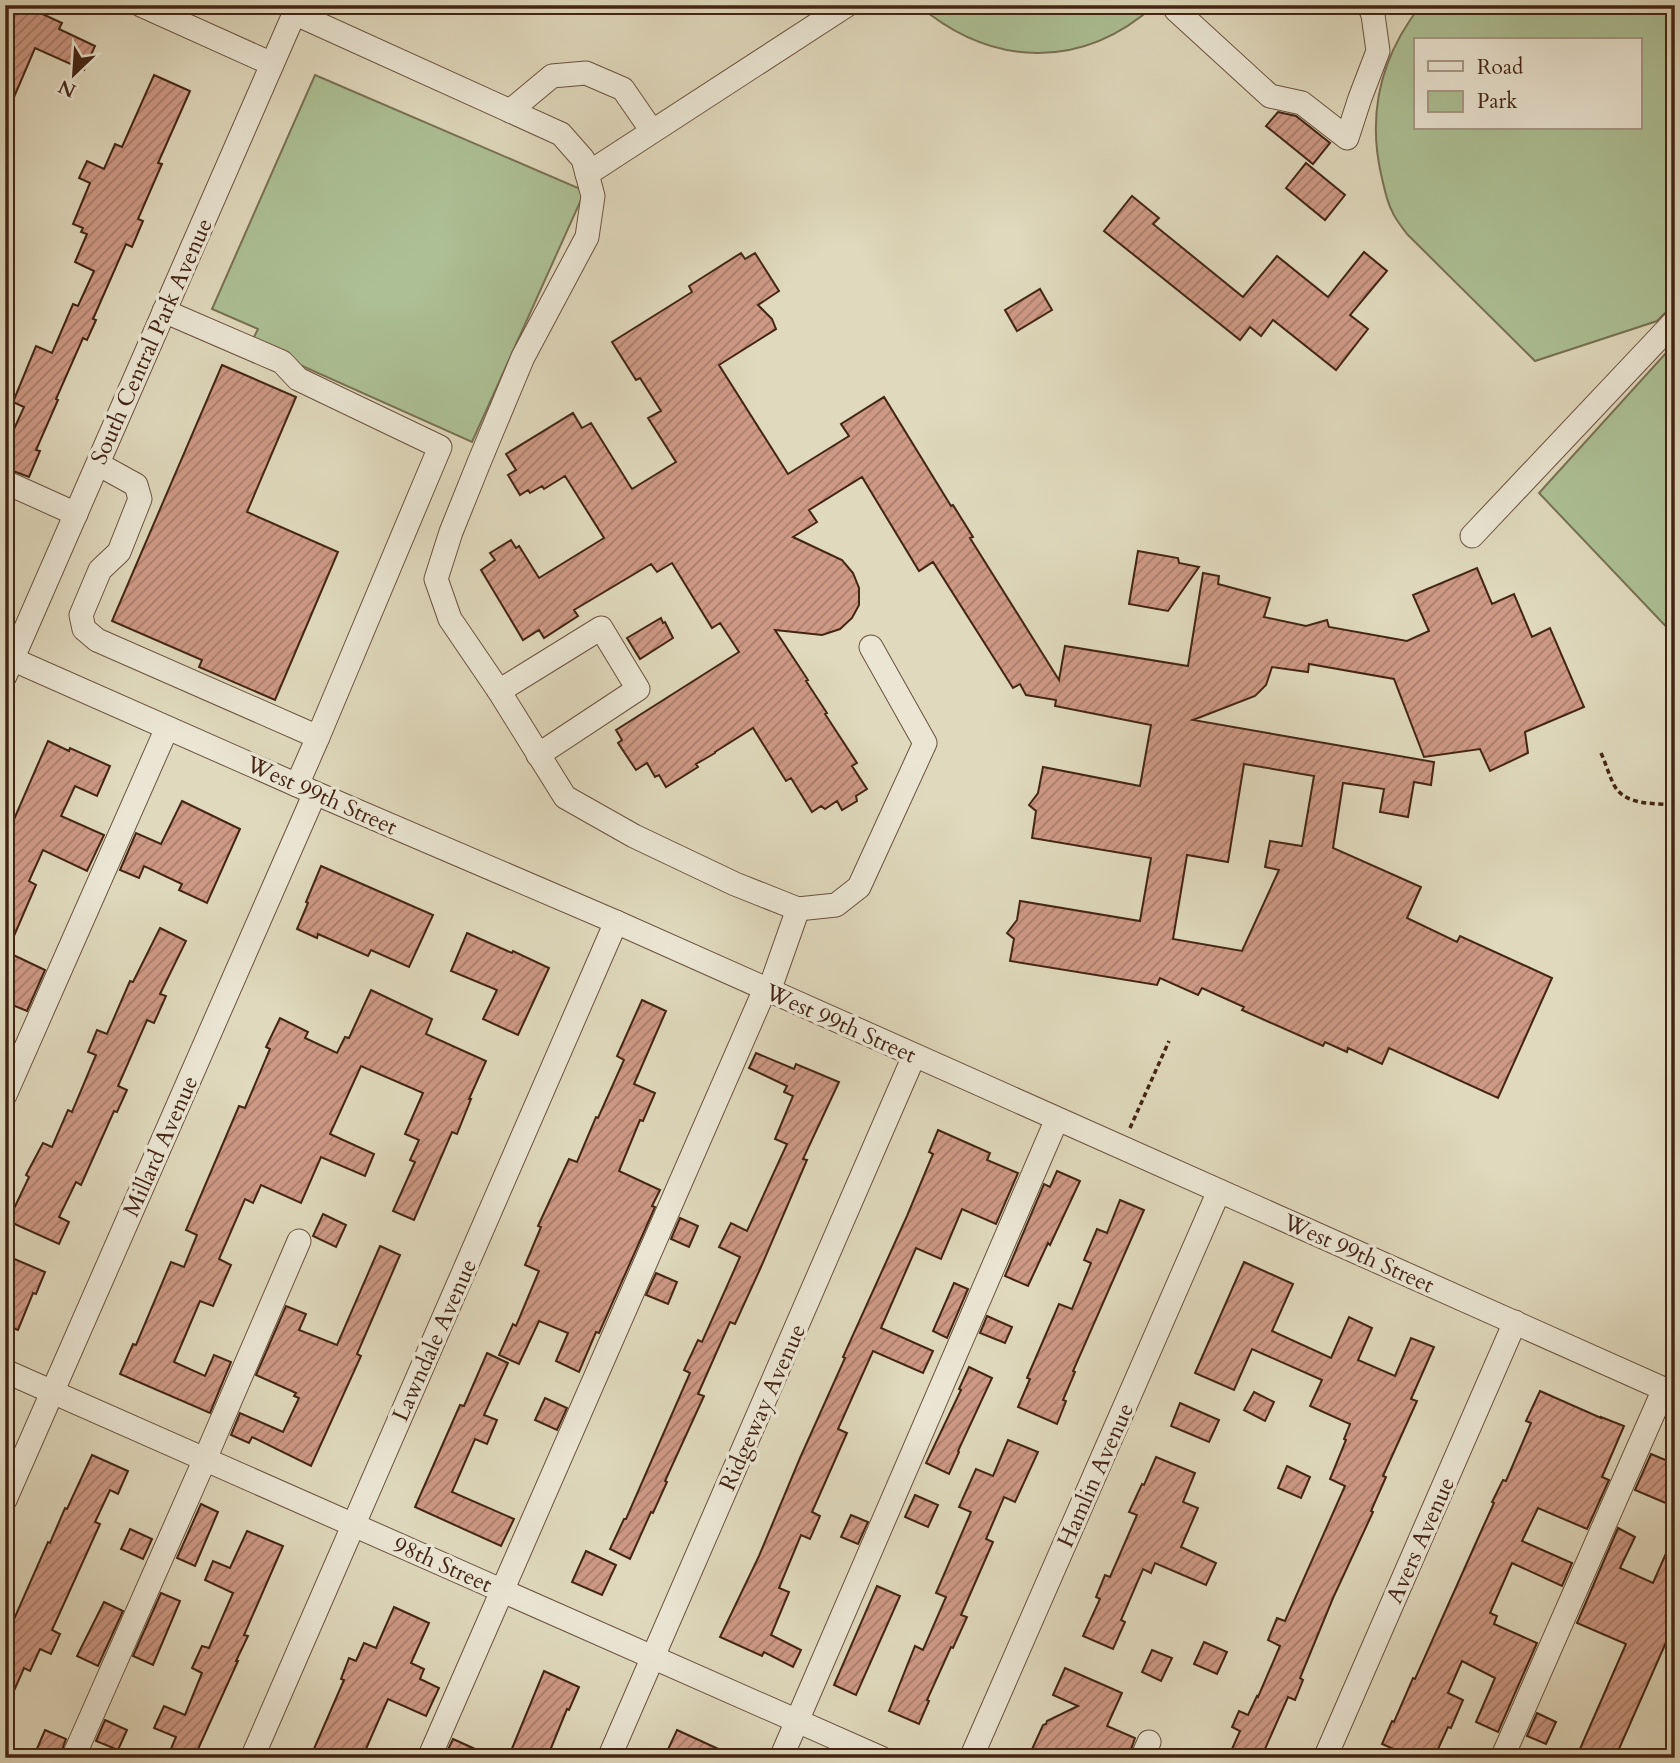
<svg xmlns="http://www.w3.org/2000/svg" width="1680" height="1763" font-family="Cardo,serif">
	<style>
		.park { fill: #adc095; stroke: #787254; stroke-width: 2; fill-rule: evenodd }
		.building { fill: url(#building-hatch); stroke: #432514; stroke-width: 2; fill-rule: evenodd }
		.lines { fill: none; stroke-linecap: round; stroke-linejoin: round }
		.minor-casing { stroke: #6a523e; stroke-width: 25 }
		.path { stroke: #432514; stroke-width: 3.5; stroke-dasharray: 5 3.5; stroke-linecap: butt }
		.minor { stroke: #ebe6d4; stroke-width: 23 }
		.labels { text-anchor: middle; stroke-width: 7; stroke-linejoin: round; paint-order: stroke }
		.street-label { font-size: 23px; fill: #432514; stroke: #ebe6d4 }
	</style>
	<defs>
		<pattern id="building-hatch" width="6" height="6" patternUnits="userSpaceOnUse" patternTransform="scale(1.75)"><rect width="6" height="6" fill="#ce9985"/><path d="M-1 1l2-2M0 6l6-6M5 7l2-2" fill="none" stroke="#a97d6c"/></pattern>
	</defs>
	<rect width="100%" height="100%" fill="#e0d9bd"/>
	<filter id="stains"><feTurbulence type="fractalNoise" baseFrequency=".00286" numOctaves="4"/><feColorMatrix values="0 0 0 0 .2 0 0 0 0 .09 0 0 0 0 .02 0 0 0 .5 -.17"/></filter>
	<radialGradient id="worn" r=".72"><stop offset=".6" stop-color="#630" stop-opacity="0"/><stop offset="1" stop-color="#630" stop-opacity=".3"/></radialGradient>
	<g class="park">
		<path d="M 918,5 L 1155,5 C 1082,70 993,68 918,5 Z"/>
		<path d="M 1421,5 L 1675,5 L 1675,303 L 1657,321 L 1535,361 L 1407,234 C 1402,227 1395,219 1392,211 C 1386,200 1384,186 1381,174 C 1367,111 1381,56 1421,5 ZM 1416,40 L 1640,40 L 1640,128 L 1416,128 Z"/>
		<polygon points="315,75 585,191 472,442 251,343 258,329 212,309"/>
		<polygon points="1675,343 1675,636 1539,493"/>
	</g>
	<g class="building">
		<polygon points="5,5 23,5 62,23 59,29 95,46 84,70 35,48 5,118"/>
		<polygon points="154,75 190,91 158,163 162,164 138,219 143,221 132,247 126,244 93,319 96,320 87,340 83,338 56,399 58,400 36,450 40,451 29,477 5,468 5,436 10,438 24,407 13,402 36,346 52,353 73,304 78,306 94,271 75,262 87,234 81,232 83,228 73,224 90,183 79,178 87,161 104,169 115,144 122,147"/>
		<polygon points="1278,112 1296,116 1330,143 1313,164 1266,126"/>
		<polygon points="1306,163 1345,195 1325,220 1286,188"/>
		<polygon points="1132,196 1159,218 1153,224 1243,297 1277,256 1328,297 1364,252 1387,271 1350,315 1368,329 1336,370 1273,320 1261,336 1250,327 1240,340 1104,231"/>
		<path d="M 741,253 L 745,259 L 755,253 L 779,291 L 758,305 L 772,319 L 776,329 L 719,365 L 788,474 L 849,436 L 841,424 L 884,397 L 951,506 L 953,505 L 973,537 L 970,538 L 1059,680 L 1065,646 L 1188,666 L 1203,573 L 1219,576 L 1218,584 L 1270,598 L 1264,617 L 1306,626 L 1327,620 L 1329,627 L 1407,641 L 1429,631 L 1413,595 L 1477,568 L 1492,604 L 1514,594 L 1532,637 L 1550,628 L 1584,707 L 1525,732 L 1528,753 L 1490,771 L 1480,749 L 1424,757 L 1394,679 L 1309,664 L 1308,672 L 1272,667 L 1266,685 L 1255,696 L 1193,720 L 1434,762 L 1431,785 L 1414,782 L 1408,817 L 1380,812 L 1384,789 L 1343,783 L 1333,848 L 1421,887 L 1407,918 L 1457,942 L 1460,936 L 1552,978 L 1498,1098 L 1389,1048 L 1382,1064 L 1348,1048 L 1347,1052 L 1325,1042 L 1323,1046 L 1242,1010 L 1244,1007 L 1202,988 L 1198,995 L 1160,978 L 1157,985 L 1010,961 L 1014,939 L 1007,933 L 1017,920 L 1020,901 L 1140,921 L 1151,858 L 1032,838 L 1036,811 L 1029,805 L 1038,793 L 1043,767 L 1140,786 L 1151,725 L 1055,706 L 1056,700 L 1026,695 L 1020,684 L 1013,688 L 933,562 L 919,571 L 862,477 L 809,510 L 817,522 L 793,537 L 842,560 L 853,573 L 859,588 L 859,605 L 852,618 L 840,629 L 822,635 L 775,630 L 808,680 L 806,681 L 827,713 L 825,714 L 857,763 L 852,766 L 867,789 L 856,796 L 857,801 L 842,810 L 837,801 L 825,809 L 821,806 L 812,812 L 791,778 L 786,781 L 753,728 L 715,752 L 715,753 L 696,764 L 698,767 L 666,787 L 659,775 L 655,777 L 647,763 L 636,770 L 618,743 L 622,740 L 616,730 L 739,652 L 720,623 L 712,628 L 672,563 L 657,572 L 651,564 L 574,610 L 578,616 L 544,638 L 539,630 L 523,640 L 481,570 L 495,560 L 490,553 L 511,540 L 516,548 L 519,546 L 539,578 L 604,538 L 565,476 L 544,489 L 542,486 L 530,493 L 528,490 L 520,495 L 508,475 L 516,470 L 506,454 L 573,413 L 582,428 L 591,423 L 632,489 L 676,462 L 648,418 L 661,411 L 640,378 L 636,380 L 612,342 L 692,292 L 689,286 ZM 1244,764 L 1314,776 L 1302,846 L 1270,841 L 1265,867 L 1279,870 L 1242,951 L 1173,939 L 1187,855 L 1228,862 Z"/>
		<polygon points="1040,289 1052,310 1017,331 1005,310"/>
		<polygon points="222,365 296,397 247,512 338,552 275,700 199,667 202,660 112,621"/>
		<polygon points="1138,551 1178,558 1179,563 1199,567 1168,611 1129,604"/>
		<polygon points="661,618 663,623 665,622 673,638 640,659 627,638"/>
		<polygon points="48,741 69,751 70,748 110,766 97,796 75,786 61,816 104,835 87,871 43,850 29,881 36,885 7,952 45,970 27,1011 5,1002 5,840"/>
		<polygon points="182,801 240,829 207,903 179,890 182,884 144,866 139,878 120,870 136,833 161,844"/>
		<polygon points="321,866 433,915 409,967 371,950 368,956 318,934 317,938 297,929 308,903 306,902"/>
		<polygon points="160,928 186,941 160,994 166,996 154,1023 147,1020 118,1086 127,1090 117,1112 114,1111 81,1185 76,1182 59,1217 69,1222 59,1244 8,1221 29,1177 26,1175 43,1143 52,1147 68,1110 72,1112 96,1055 88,1052 97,1030 107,1034 130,981 133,982"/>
		<polygon points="467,933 512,953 513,951 549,968 518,1035 483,1019 497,990 451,971"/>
		<polygon points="371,990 432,1019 426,1034 486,1061 469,1099 471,1099 457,1134 452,1132 414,1220 393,1211 415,1162 410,1160 419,1140 405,1134 423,1093 361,1066 330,1134 374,1154 365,1176 321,1157 301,1203 261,1185 253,1203 245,1199 219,1259 231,1265 213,1306 200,1301 174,1362 205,1376 214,1355 231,1362 210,1413 120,1374 133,1344 136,1345 171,1262 184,1267 197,1235 186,1230 239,1106 245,1108 270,1049 266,1047 280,1018 308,1032 305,1038 337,1053 345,1037 349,1038"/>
		<polygon points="642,1000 666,1011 634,1084 655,1093 643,1121 640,1120 619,1171 660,1190 652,1206 655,1207 599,1333 596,1332 579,1372 556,1361 568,1333 539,1321 519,1364 499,1355 513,1324 516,1326 539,1271 525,1265 541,1227 538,1226 569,1159 577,1162 596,1117 598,1118 624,1060 617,1056"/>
		<polygon points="756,1053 794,1069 796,1064 839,1082 803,1159 807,1160 761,1267 735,1324 730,1322 698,1394 704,1396 665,1481 667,1482 653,1513 651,1512 630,1559 610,1549 624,1519 626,1519 690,1373 684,1370 698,1340 702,1342 740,1257 719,1247 731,1223 747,1231 787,1144 775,1139 793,1096 784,1092 787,1086 749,1068"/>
		<polygon points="938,1130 990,1153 987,1160 1018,1173 996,1224 962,1209 941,1259 916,1248 881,1328 933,1351 923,1373 873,1351 838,1429 847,1433 812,1512 820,1516 810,1539 801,1535 779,1588 789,1592 771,1635 801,1650 793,1667 764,1652 762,1656 720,1637 759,1556 800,1458 845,1358 843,1357 907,1216 933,1154 929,1152"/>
		<polygon points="1057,1171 1080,1181 1050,1245 1048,1243 1028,1286 1005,1276 1044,1184 1050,1187"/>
		<polygon points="1120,1200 1144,1210 1073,1371 1075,1372 1063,1400 1066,1401 1057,1424 1018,1407 1030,1379 1027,1378 1059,1304 1072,1309 1091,1263 1084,1260 1097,1229 1107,1233"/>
		<polygon points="323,1214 346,1225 336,1247 313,1236"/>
		<polygon points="680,1218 698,1226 689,1247 671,1239"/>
		<polygon points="380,1246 400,1255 357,1354 361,1356 311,1466 252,1437 249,1443 231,1435 240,1413 283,1432 299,1398 294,1396 296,1393 256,1375 286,1306 306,1314 299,1330 337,1345"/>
		<polygon points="5,1255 45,1272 36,1294 33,1293 18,1330 5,1325"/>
		<polygon points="1244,1262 1293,1284 1272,1331 1331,1358 1349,1317 1372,1328 1358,1360 1395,1376 1411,1338 1434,1347 1411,1399 1417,1401 1383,1476 1386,1477 1371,1511 1373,1512 1333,1598 1300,1678 1303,1680 1295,1700 1288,1697 1261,1758 1228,1758 1240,1731 1232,1727 1239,1711 1248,1715 1257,1696 1258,1697 1280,1646 1268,1640 1277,1618 1285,1621 1345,1486 1330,1479 1346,1440 1344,1439 1350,1424 1310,1406 1322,1380 1252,1349 1234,1390 1195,1373"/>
		<polygon points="656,1273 677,1282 668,1304 646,1295"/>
		<polygon points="954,1283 968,1289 947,1338 933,1331"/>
		<polygon points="987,1316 1012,1327 1005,1343 980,1333"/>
		<polygon points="487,1353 508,1363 484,1415 497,1420 487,1444 475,1439 452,1492 514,1519 501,1546 415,1507 460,1405 464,1406"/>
		<polygon points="969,1367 992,1378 958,1451 959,1452 949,1474 926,1463 961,1390 959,1389"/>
		<polygon points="1540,1391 1601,1418 1601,1417 1624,1426 1602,1477 1609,1480 1587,1529 1538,1508 1522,1541 1572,1563 1562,1586 1512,1563 1490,1613 1497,1616 1494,1624 1537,1643 1498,1732 1476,1722 1495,1678 1462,1661 1448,1693 1463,1700 1451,1728 1448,1727 1434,1758 1414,1758 1382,1744 1392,1721 1394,1722 1413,1678 1415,1679 1479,1536 1494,1503 1492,1502 1503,1480 1506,1481 1531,1423 1526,1421"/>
		<polygon points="1254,1392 1274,1402 1265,1421 1244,1410"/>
		<polygon points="545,1398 567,1408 557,1430 535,1420"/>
		<polygon points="1180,1403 1219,1420 1209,1442 1171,1426"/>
		<polygon points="1008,1440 1038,1452 1015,1502 1004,1497 986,1539 993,1542 961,1615 967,1617 953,1648 951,1647 927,1700 929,1701 919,1724 889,1711 915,1646 923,1650 946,1597 936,1593 971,1512 959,1507 976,1469 993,1476"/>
		<polygon points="1651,1454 1675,1464 1675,1507 1635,1490"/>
		<polygon points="92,1455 128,1471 118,1494 110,1490 95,1522 100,1524 52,1630 60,1634 51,1654 40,1649 30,1671 24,1668 5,1711 5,1654 13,1637 7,1635 48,1542 50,1543 65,1508 67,1509"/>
		<polygon points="1156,1457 1195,1473 1183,1502 1198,1508 1181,1547 1216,1563 1206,1585 1155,1563 1151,1573 1143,1569 1121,1620 1125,1622 1113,1649 1083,1636 1100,1599 1096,1597 1105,1575 1110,1577 1137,1515 1129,1512 1142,1484 1144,1485"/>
		<polygon points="1287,1466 1310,1477 1301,1498 1278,1488"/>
		<polygon points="915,1495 938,1505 928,1527 905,1517"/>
		<polygon points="201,1504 218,1512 195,1566 177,1558"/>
		<polygon points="851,1515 868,1522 858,1544 841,1537"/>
		<polygon points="1618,1528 1635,1537 1620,1568 1653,1583 1675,1533 1675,1622 1615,1758 1576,1758 1626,1644 1577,1623"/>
		<polygon points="130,1529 152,1539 143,1559 121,1549"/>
		<polygon points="247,1531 283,1546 244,1635 248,1636 236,1661 238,1661 194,1758 167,1758 176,1737 154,1728 164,1706 185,1715 202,1673 192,1668 202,1646 209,1648 233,1593 205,1580 213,1561 230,1568"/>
		<polygon points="586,1551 616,1565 602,1595 572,1582"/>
		<polygon points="877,1586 900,1596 856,1695 834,1685"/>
		<polygon points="161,1593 180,1601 153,1665 133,1656"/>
		<polygon points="104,1602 123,1611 98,1666 77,1656"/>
		<polygon points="394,1607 429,1623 411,1663 424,1669 420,1679 439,1688 426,1716 388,1699 362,1758 310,1758 344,1680 341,1679 349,1658 356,1661 364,1643 376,1648"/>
		<polygon points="1204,1642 1227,1652 1217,1674 1194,1664"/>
		<polygon points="1152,1650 1172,1658 1161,1681 1142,1672"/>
		<polygon points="1065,1668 1122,1693 1107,1726 1135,1738 1128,1758 1028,1758 1043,1725 1046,1724 1047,1721 1078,1706 1053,1695"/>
		<polygon points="544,1671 579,1687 569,1710 567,1709 547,1758 528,1758 511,1751"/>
		<polygon points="1537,1713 1556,1722 1546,1744 1527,1736"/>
		<polygon points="105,1720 127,1730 118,1750 96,1741"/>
		<polygon points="45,1730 66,1739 59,1758 52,1758 36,1751"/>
		<polygon points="677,1730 738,1758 664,1758"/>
		<polygon points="453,1739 495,1758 444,1758"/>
	</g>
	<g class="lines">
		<g class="minor-casing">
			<g id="minor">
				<polyline points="141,5 272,64"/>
				<polyline points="1176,10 1270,96 1302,103 1347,138 1360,98 1378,51 1373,15 1369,5"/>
				<polyline points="294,13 561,134 583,159 593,196 587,237 523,357 480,460 451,532 436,579 450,619 499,691 565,797 634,836 735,884 798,909 769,991"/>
				<polyline points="510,111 552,76 586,73 623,89 652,131"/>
				<polyline points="587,174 847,5"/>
				<polyline points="164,311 282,362 298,379 440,447 318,737"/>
				<polyline points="98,464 136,485 140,499 119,552 100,570 81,615 84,629 97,640 318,737 297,785"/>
				<polyline points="5,482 76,514"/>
				<polyline points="1472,536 1675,321"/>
				<polyline points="5,656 315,793 616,922 1675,1394"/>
				<polyline points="5,676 298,5"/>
				<polyline points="499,691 601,628 638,689 538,755"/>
				<polyline points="798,909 836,905 859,887 925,743 871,647"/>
				<polyline points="5,1095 167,728"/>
				<polyline points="5,1371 881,1758"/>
				<polyline points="5,1500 315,793"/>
				<polyline points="73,1758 205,1459 299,1241"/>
				<polyline points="252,1758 616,922"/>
				<polyline points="429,1758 765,989"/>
				<polyline points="609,1758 914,1056"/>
				<polyline points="781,1758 1057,1119"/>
				<polyline points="971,1758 1219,1191"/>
				<polyline points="1142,1758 1149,1742"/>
				<polyline points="1325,1758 1515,1322"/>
				<polyline points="1502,1758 1664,1389"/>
			</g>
		</g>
		<g class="path">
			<path d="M 1601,753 C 1606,764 1609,775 1614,785 C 1625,806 1654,803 1675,805"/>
			<polyline points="1130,1128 1169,1041"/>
		</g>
		<use href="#minor" class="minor"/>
	</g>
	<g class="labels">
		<g class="street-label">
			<text transform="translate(151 341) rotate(-66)" y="8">South Central Park Avenue</text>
			<text transform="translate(322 795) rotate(24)" y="8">West 99th Street</text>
			<text transform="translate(841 1023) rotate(24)" y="8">West 99th Street</text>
			<text transform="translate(160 1146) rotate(-66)" y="8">Millard Avenue</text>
			<text transform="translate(1359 1253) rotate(24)" y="8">West 99th Street</text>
			<text transform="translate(434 1340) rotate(-66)" y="8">Lawndale Avenue</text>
			<text transform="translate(762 1407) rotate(-66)" y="8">Ridgeway Avenue</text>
			<text transform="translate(1095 1475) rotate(-66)" y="8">Hamlin Avenue</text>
			<text transform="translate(1420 1540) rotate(-66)" y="8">Avers Avenue</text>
			<text transform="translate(443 1564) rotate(24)" y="8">98th Street</text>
		</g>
	</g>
	<rect width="1680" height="1763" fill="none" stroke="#e0d9bd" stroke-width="28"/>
	<rect x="7" y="7" width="1666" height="1749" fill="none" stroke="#432514" stroke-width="3.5"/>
	<rect x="14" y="14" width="1652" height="1735" fill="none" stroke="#432514" stroke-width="2"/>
	<rect x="1414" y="38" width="228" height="91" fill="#ebe6d4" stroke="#a89987" stroke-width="2"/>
	<rect x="1428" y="61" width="35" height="10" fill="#ebe6d4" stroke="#a89987" stroke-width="2"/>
	<text x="1477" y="74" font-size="21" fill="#432514">Road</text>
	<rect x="1428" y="91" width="35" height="21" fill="#adc095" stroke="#a89987" stroke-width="2"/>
	<text x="1477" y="108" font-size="21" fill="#432514">Park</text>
	<g transform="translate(74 74) rotate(205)" stroke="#ebe6d4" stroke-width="5" paint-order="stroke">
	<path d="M0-5L12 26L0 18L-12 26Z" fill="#432514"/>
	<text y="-10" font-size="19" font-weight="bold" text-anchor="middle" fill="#432514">N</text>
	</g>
	<rect width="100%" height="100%" filter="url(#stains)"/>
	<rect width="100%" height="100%" fill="url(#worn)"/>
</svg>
